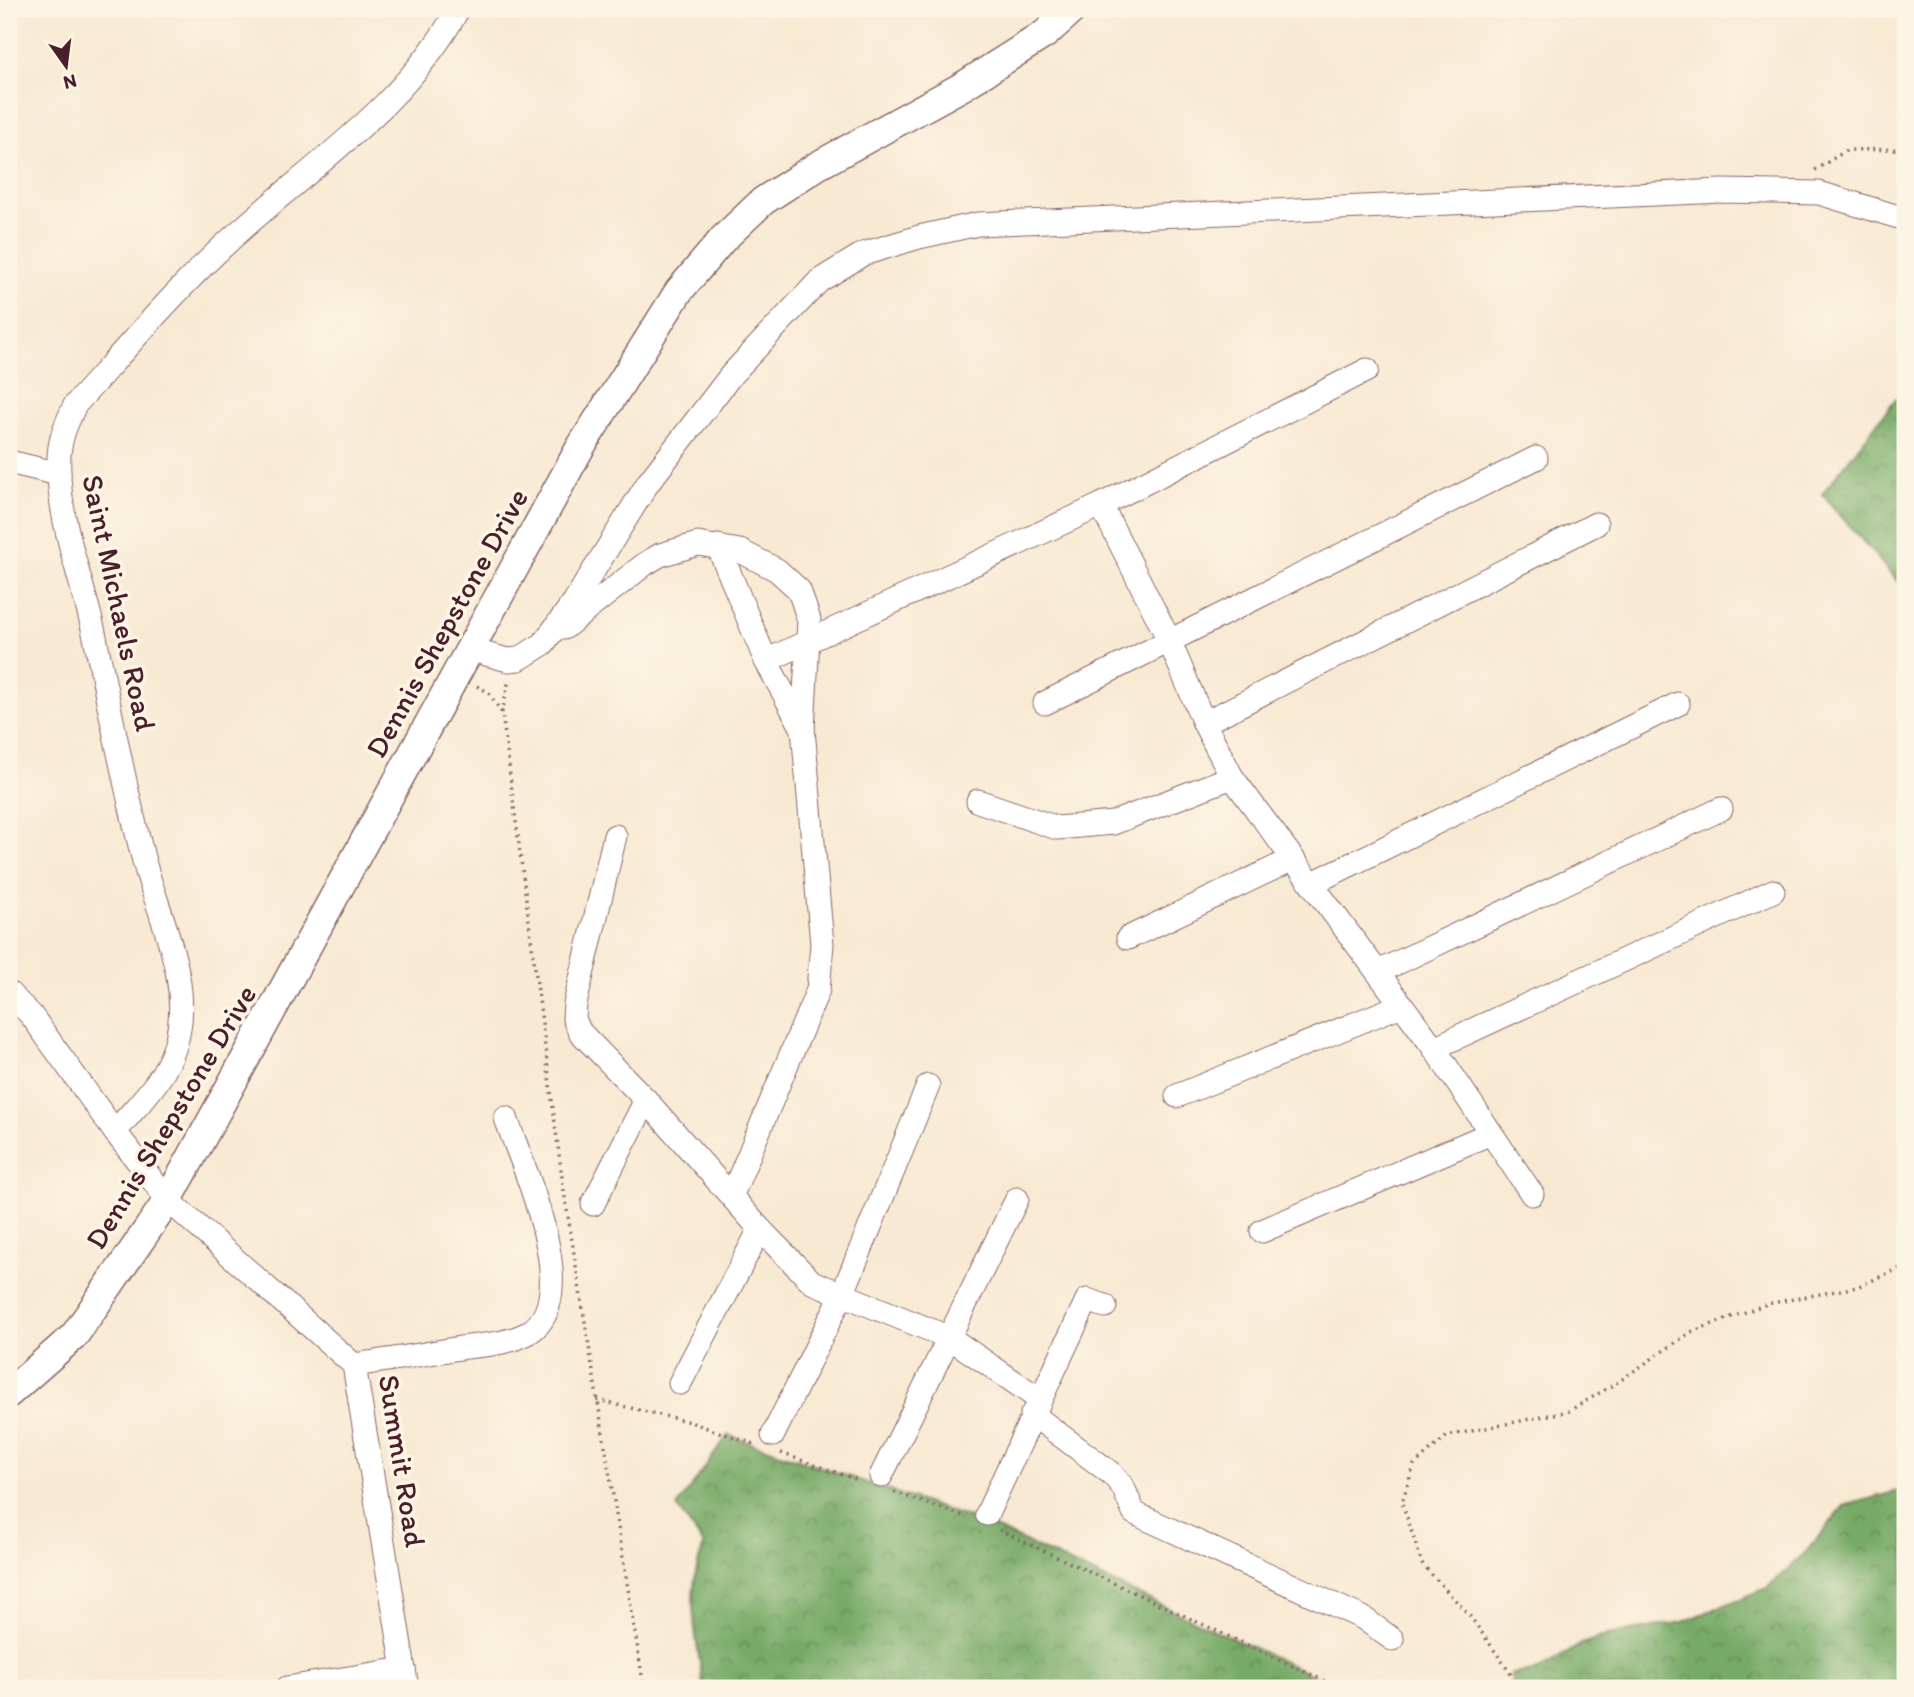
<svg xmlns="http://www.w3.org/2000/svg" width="1914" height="1697" font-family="Itim,sans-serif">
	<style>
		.forest { fill: url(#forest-crowns); stroke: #606448; stroke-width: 2 }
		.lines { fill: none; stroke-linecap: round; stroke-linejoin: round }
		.minor-casing { stroke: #876665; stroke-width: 25 }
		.tertiary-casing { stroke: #876665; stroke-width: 31 }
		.path { stroke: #876665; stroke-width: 3.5; stroke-dasharray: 2 5; stroke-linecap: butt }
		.minor { stroke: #fff; stroke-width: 23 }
		.tertiary { stroke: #fff; stroke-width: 28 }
		.labels { text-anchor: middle; stroke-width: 7; stroke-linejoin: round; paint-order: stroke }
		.street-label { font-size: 30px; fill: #4a1f2b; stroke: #fcf5e5 }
	</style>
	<defs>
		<pattern id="forest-crowns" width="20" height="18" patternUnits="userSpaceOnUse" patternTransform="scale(1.75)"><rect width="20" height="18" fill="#7a6"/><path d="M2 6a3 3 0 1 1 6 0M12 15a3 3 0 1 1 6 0" fill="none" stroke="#648a54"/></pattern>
	</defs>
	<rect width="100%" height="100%" fill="#fcf5e5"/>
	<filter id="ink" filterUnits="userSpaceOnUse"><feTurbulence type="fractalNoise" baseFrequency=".0143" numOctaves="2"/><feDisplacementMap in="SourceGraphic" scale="14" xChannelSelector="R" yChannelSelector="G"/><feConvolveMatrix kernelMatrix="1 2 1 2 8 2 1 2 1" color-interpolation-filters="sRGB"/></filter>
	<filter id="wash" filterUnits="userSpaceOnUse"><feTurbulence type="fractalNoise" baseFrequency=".00686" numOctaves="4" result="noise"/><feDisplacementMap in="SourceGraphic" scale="28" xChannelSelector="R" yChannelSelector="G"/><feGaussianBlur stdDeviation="1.57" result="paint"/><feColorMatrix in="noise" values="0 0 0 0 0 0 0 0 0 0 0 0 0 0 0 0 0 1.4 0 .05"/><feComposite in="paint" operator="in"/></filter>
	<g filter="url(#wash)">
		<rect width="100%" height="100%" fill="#f8e9d2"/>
		<g class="forest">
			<polygon points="1905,387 1905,590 1822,494"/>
			<path d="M 728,1435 L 986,1524 L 1340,1688 L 703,1688 C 698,1634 683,1600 704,1545 L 677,1507 Z"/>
			<polygon points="1905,1489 1905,1688 1512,1688 1511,1674 1536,1671 1582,1644 1607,1635 1683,1622 1767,1588 1806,1552 1844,1506"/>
		</g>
	</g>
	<g filter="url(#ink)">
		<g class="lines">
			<g class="minor-casing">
				<g id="minor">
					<polyline points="9,462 59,474"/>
					<polyline points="1101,505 1169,640 1204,723 1232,777 1434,1048 1532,1194"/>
					<polyline points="718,546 766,661 803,729"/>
					<polyline points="564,628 645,564 660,555 698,544 740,551 777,570 799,590 809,620 803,729 822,944 818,990 732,1195"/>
					<polyline points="471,650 508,660 519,659 543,644 574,602 648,483 732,374 819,281 863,254 919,237 978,224 1722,191 1819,193 1905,219"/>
					<polyline points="766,661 1101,505 1367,370"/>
					<polyline points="1045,703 1536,458"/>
					<polyline points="1204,723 1596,524"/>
					<polyline points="978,801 1057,828 1113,823 1232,777"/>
					<polyline points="615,836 575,1004 574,1019 580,1032 646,1100 760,1229 812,1282 950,1338 1039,1399"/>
					<polyline points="1313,883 1678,704"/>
					<polyline points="1128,938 1291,860"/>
					<polyline points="1378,972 1721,809"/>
					<polyline points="9,993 31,1015 115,1132 168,1200 354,1365 407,1688"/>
					<polyline points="1434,1048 1773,891"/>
					<polyline points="1177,1096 1399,1006"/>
					<path d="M 115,1132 C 137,1105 165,1080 175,1046 C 194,986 161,921 145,865 C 125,790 111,714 95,637 C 82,578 56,517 59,456 C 60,437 67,422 75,405 C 121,354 166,301 216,253 C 298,174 403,111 458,9"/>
					<polyline points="593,1204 646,1100"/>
					<polyline points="1262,1231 1489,1134"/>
					<path d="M 354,1365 C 390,1360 425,1354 460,1348 C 482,1345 508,1344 528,1333 C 585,1299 522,1166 506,1118"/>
					<polyline points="680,1383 760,1229"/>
					<polyline points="1032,1414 1112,1474 1123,1487 1134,1513 1363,1618 1392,1639"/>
					<polyline points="773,1435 842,1295 928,1086"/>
					<polyline points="881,1476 1017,1199"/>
					<polyline points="987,1514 1087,1300 1105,1306"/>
					<polyline points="287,1688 404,1669"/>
				</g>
			</g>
			<g class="tertiary-casing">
				<polyline id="tertiary" points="9,1393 74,1336 168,1200 580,448 679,291 723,239 763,201 817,166 963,86 1045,34 1073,9"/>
			</g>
			<g class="path">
				<polyline points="1815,170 1847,150 1905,149"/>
				<polyline points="477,686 488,692 502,713 563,1185 644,1688"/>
				<polyline points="502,713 509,679"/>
				<polyline points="597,1400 690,1422 754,1444"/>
				<polyline points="781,1453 860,1481"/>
				<polyline points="894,1492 966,1517"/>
				<polyline points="999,1530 1340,1688"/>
				<polyline points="1512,1688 1511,1674 1470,1616 1422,1564 1402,1502 1414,1465 1447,1436 1569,1411 1618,1382 1691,1332 1767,1304 1857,1287 1905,1266"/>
			</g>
			<use href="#minor" class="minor"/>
			<use href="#tertiary" class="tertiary"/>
		</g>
	</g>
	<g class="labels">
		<g class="street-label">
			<text transform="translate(119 603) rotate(78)" y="10">Saint Michaels Road</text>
			<text transform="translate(447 623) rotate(-61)" y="10">Dennis Shepstone Drive</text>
			<text transform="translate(171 1117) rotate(-59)" y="10">Dennis Shepstone Drive</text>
			<text transform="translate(402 1461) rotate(81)" y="10">Summit Road</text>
		</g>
	</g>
	<rect width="1914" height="1697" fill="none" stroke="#fcf5e5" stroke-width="35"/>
	<g transform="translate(66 66) rotate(166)" stroke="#fcf5e5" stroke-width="5" paint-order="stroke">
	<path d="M0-5L12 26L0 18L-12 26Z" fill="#4a1f2b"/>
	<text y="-10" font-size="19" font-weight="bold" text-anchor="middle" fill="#4a1f2b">N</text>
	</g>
</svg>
